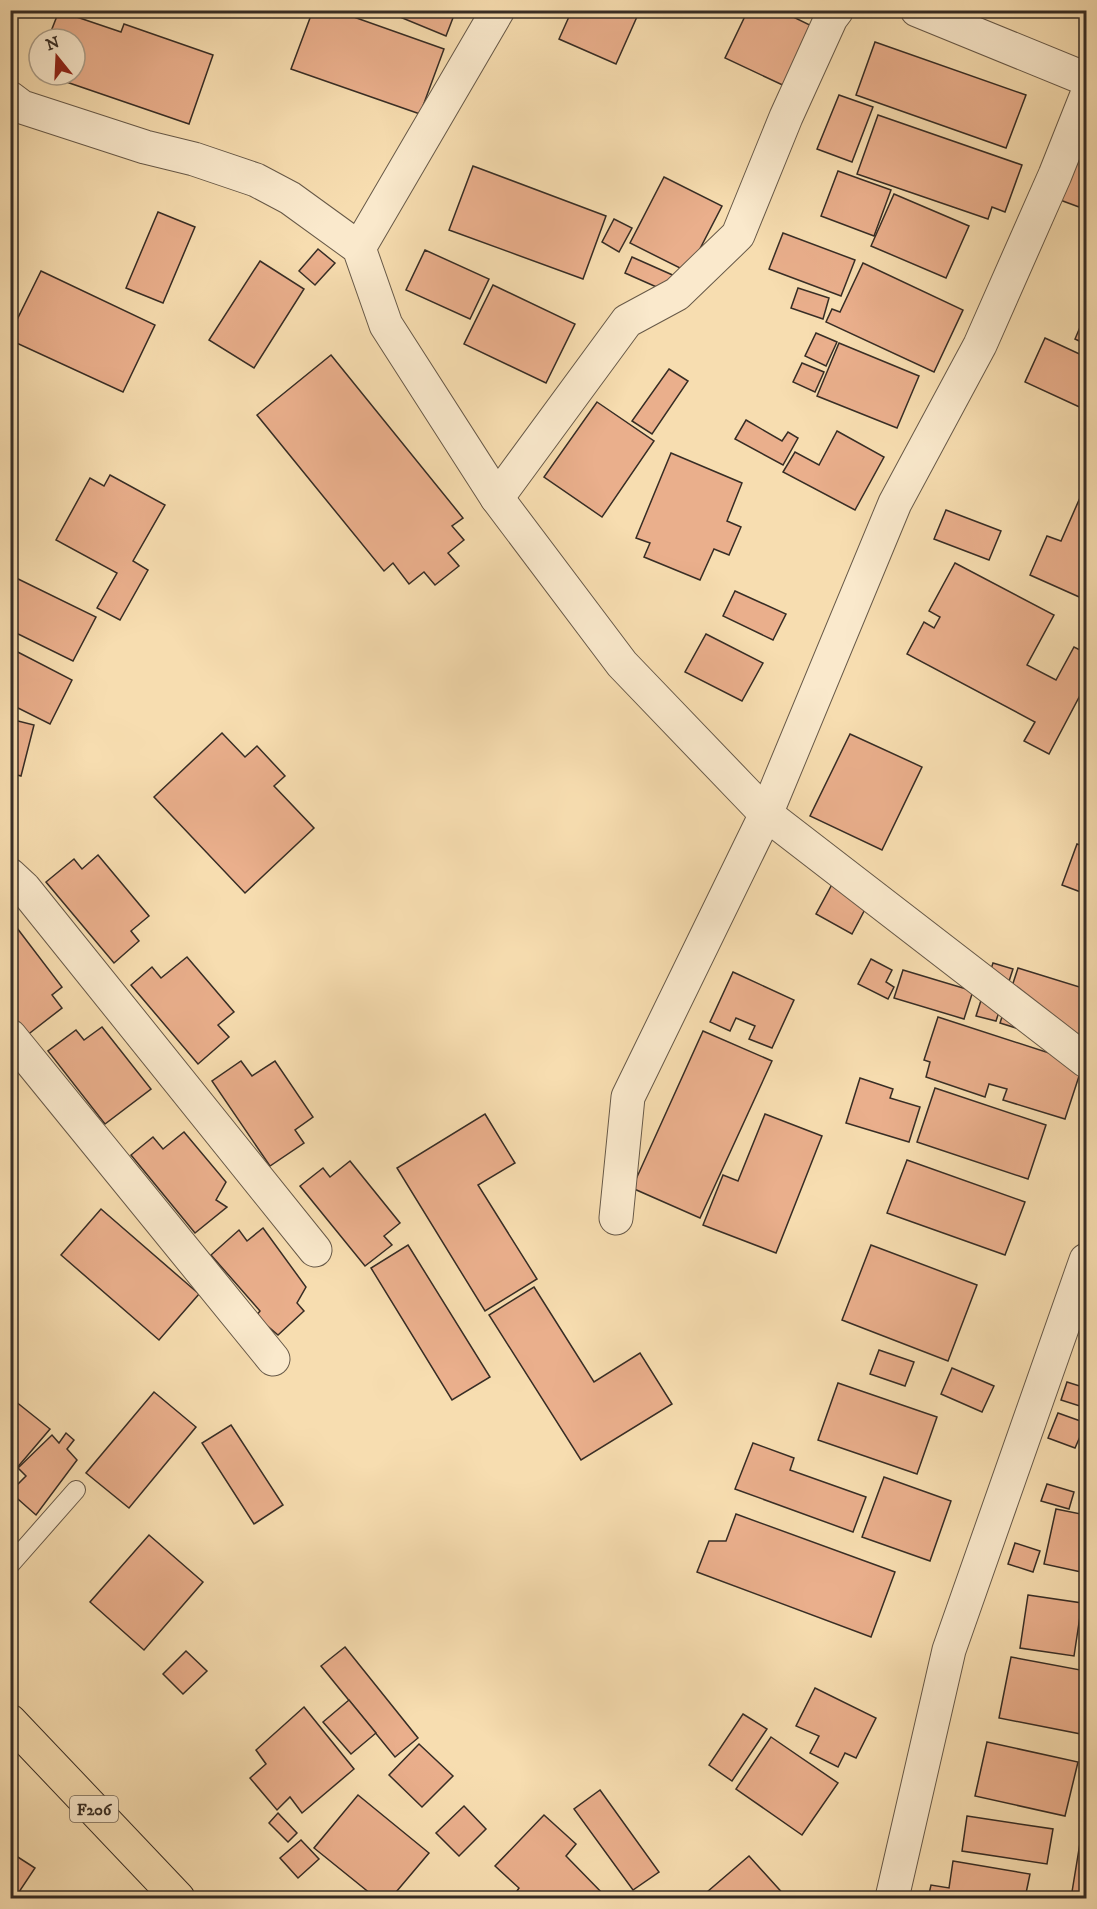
<svg xmlns="http://www.w3.org/2000/svg" width="1097" height="1909" font-family="'IM FELL DW Pica',serif">
	<style>
		.building { fill: #eaaf8c; stroke: #372d25; stroke-width: 1.5 }
		.lines { fill: none; stroke-linecap: round; stroke-linejoin: round }
		.lane-casing { stroke: #675948; stroke-width: 20 }
		.street-casing { stroke: #675948; stroke-width: 35 }
		.primary-casing { stroke: #372d25; stroke-width: 35 }
		.lane { stroke: #fae9cc; stroke-width: 18 }
		.street { stroke: #fae9cc; stroke-width: 33 }
		.primary { stroke: #f7ddb0; stroke-width: 33 }
		.labels { text-anchor: middle; stroke-width: 6; stroke-linejoin: round; paint-order: stroke }
		.shield { fill: #fae9cc; stroke: #726557; stroke-width: 1.5 }
		.shield-label { font-size: 16px; font-weight: bold; fill: #372d25 }
	</style>
	<rect width="100%" height="100%" fill="#f7ddb0"/>
	<filter id="stains"><feTurbulence type="fractalNoise" baseFrequency=".00333" numOctaves="4"/><feColorMatrix values="0 0 0 0 .2 0 0 0 0 .09 0 0 0 0 .02 0 0 0 .5 -.17"/></filter>
	<radialGradient id="worn" r=".72"><stop offset=".6" stop-color="#630" stop-opacity="0"/><stop offset="1" stop-color="#630" stop-opacity=".3"/></radialGradient>
	<g class="building">
		<polygon points="313,10 334,10 444,49 420,114 291,69"/>
		<polygon points="383,10 456,10 446,36"/>
		<polygon points="572,10 640,10 616,64 559,39"/>
		<polygon points="748,10 779,10 818,29 789,88 725,58"/>
		<polygon points="59,11 121,32 124,24 213,55 189,124 46,75 75,75 75,39 48,39"/>
		<polygon points="875,42 1026,95 1006,148 856,95"/>
		<polygon points="839,95 873,107 852,162 817,149"/>
		<polygon points="878,115 1022,165 1005,212 992,207 988,219 857,174"/>
		<polygon points="1086,121 1086,188 1079,207 1052,197"/>
		<polygon points="473,166 606,216 583,279 449,230"/>
		<polygon points="838,171 891,190 874,236 821,216"/>
		<polygon points="664,177 722,206 688,272 630,243"/>
		<polygon points="894,194 969,226 946,278 871,246"/>
		<polygon points="158,212 195,227 163,303 126,288"/>
		<polygon points="614,219 632,228 619,252 602,242"/>
		<polygon points="783,233 855,260 841,296 769,269"/>
		<polygon points="318,249 335,263 315,285 299,271"/>
		<polygon points="425,250 489,279 470,319 406,290"/>
		<polygon points="632,257 677,277 670,293 625,273"/>
		<polygon points="260,261 304,289 254,368 209,340"/>
		<polygon points="863,263 963,310 934,372 826,322 832,309 840,312"/>
		<polygon points="41,271 155,325 123,392 10,340 10,334"/>
		<polygon points="493,285 575,324 546,383 464,344"/>
		<polygon points="798,288 829,298 823,319 791,308"/>
		<polygon points="1086,313 1086,344 1075,339"/>
		<polygon points="816,333 837,342 826,366 805,356"/>
		<polygon points="1045,338 1086,357 1086,410 1025,382"/>
		<polygon points="839,343 919,376 897,428 817,396"/>
		<polygon points="331,355 463,518 452,526 464,540 448,553 459,566 435,585 424,572 409,584 393,563 384,571 257,415"/>
		<polygon points="802,363 824,372 815,392 793,382"/>
		<polygon points="669,369 688,381 652,434 632,421"/>
		<polygon points="597,402 654,441 602,517 544,477"/>
		<polygon points="746,420 782,441 788,432 798,438 783,465 735,439"/>
		<polygon points="837,431 884,457 855,510 783,472 795,452 819,465"/>
		<polygon points="671,453 742,483 727,521 741,527 729,555 714,549 700,580 644,557 650,543 636,538"/>
		<polygon points="110,475 165,505 133,561 148,570 120,620 97,608 117,573 56,540 90,478 104,486"/>
		<polygon points="1086,484 1086,600 1030,575 1047,536 1061,541"/>
		<polygon points="946,510 1001,531 989,560 934,539"/>
		<polygon points="955,563 1054,615 1027,665 1056,680 1074,647 1086,653 1086,684 1049,754 1024,741 1035,722 907,654 924,622 934,628 940,617 929,611"/>
		<polygon points="10,575 96,617 73,661 10,630"/>
		<polygon points="735,591 786,614 773,640 723,616"/>
		<polygon points="706,634 763,663 742,701 685,672"/>
		<polygon points="10,648 72,680 50,724 10,704"/>
		<polygon points="10,719 34,725 21,776 10,773"/>
		<polygon points="222,733 245,757 257,746 285,776 274,786 314,828 245,893 154,797"/>
		<polygon points="850,734 922,767 882,850 810,816"/>
		<polygon points="1086,746 1086,772 1080,770"/>
		<polygon points="1077,844 1086,847 1086,912 1080,910 1086,894 1062,885"/>
		<polygon points="98,855 149,916 131,931 139,941 114,963 46,882 74,859 82,869"/>
		<polygon points="836,877 872,896 852,934 816,914"/>
		<polygon points="17,928 62,987 52,995 62,1008 26,1036 10,1016 10,932"/>
		<polygon points="187,957 234,1012 218,1025 229,1037 198,1064 131,985 152,967 161,978"/>
		<polygon points="871,959 892,970 886,982 894,987 888,999 858,984"/>
		<polygon points="993,963 1013,969 996,1021 976,1016"/>
		<polygon points="1018,968 1086,989 1086,1055 1083,1049 1000,1023"/>
		<polygon points="903,970 973,991 964,1019 894,998"/>
		<polygon points="733,972 794,1000 772,1048 749,1039 755,1026 736,1018 730,1031 710,1022"/>
		<polygon points="938,1017 1083,1064 1065,1119 1003,1100 1007,1089 989,1084 985,1097 926,1077 930,1062 924,1060"/>
		<polygon points="102,1027 151,1089 105,1124 48,1051 76,1030 84,1040"/>
		<polygon points="703,1031 772,1061 700,1218 632,1188"/>
		<polygon points="241,1061 252,1076 275,1061 313,1117 295,1130 304,1143 270,1166 212,1081"/>
		<polygon points="860,1078 893,1089 890,1098 920,1107 909,1142 846,1123"/>
		<polygon points="935,1088 1046,1125 1028,1179 917,1142"/>
		<polygon points="485,1114 515,1163 478,1185 537,1279 485,1311 397,1168"/>
		<polygon points="765,1114 822,1136 776,1253 703,1225 723,1175 738,1181"/>
		<polygon points="184,1132 226,1182 216,1200 227,1207 195,1233 131,1155 153,1137 163,1149"/>
		<polygon points="907,1160 1025,1202 1005,1255 887,1213"/>
		<polygon points="350,1161 400,1223 384,1236 392,1245 365,1266 300,1186 323,1168 330,1177"/>
		<polygon points="101,1209 199,1294 159,1340 61,1255"/>
		<polygon points="263,1228 306,1287 297,1303 304,1311 278,1335 256,1316 260,1311 211,1255 239,1230 247,1241"/>
		<polygon points="408,1245 490,1377 452,1400 371,1268"/>
		<polygon points="871,1245 977,1285 948,1361 842,1320"/>
		<polygon points="534,1287 594,1382 640,1353 672,1404 581,1460 489,1315"/>
		<polygon points="879,1350 914,1362 905,1386 870,1374"/>
		<polygon points="952,1368 994,1386 982,1412 941,1394"/>
		<polygon points="1067,1382 1086,1388 1086,1408 1061,1400"/>
		<polygon points="838,1383 937,1417 917,1474 818,1440"/>
		<polygon points="154,1392 196,1427 129,1508 86,1473"/>
		<polygon points="10,1397 50,1429 10,1476"/>
		<polygon points="1058,1413 1086,1423 1075,1448 1048,1438"/>
		<polygon points="231,1425 283,1505 254,1524 202,1443"/>
		<polygon points="66,1433 74,1440 67,1449 77,1460 36,1515 10,1492 26,1476 18,1468 52,1435 59,1443"/>
		<polygon points="753,1443 794,1458 790,1470 866,1497 853,1532 735,1489"/>
		<polygon points="1086,1470 1086,1492 1080,1490"/>
		<polygon points="884,1477 951,1501 930,1561 862,1537"/>
		<polygon points="1047,1484 1074,1492 1069,1509 1041,1501"/>
		<polygon points="1056,1509 1086,1515 1086,1573 1044,1564"/>
		<polygon points="736,1514 895,1572 871,1637 697,1572 709,1541 726,1541"/>
		<polygon points="149,1535 203,1582 144,1650 90,1602"/>
		<polygon points="1015,1543 1040,1551 1033,1572 1008,1564"/>
		<polygon points="1028,1595 1082,1603 1074,1656 1020,1648"/>
		<polygon points="345,1647 418,1738 395,1757 321,1666"/>
		<polygon points="186,1651 207,1671 183,1694 163,1674"/>
		<polygon points="1011,1657 1086,1671 1086,1735 999,1718"/>
		<polygon points="815,1688 876,1718 856,1758 845,1753 838,1767 810,1753 819,1736 796,1726"/>
		<polygon points="349,1700 376,1733 351,1754 323,1722"/>
		<polygon points="304,1707 354,1769 302,1813 290,1797 277,1810 250,1778 266,1764 256,1750"/>
		<polygon points="743,1714 767,1729 732,1781 709,1765"/>
		<polygon points="771,1737 838,1783 802,1835 736,1789"/>
		<polygon points="987,1742 1078,1762 1065,1816 975,1796"/>
		<polygon points="419,1744 453,1776 422,1807 389,1775"/>
		<polygon points="1086,1789 1086,1821 1080,1820"/>
		<polygon points="600,1790 659,1872 633,1890 574,1809"/>
		<polygon points="358,1795 429,1853 391,1898 376,1898 314,1848"/>
		<polygon points="464,1806 486,1829 459,1856 436,1833"/>
		<polygon points="278,1813 297,1833 288,1842 269,1823"/>
		<polygon points="544,1815 576,1844 566,1856 607,1898 519,1898 515,1894 519,1888 495,1866"/>
		<polygon points="967,1816 1053,1829 1047,1864 962,1851"/>
		<polygon points="301,1840 319,1859 298,1878 280,1858"/>
		<polygon points="1080,1843 1086,1844 1086,1898 1071,1898"/>
		<polygon points="10,1852 35,1868 15,1898 10,1898"/>
		<polygon points="749,1856 787,1898 700,1898"/>
		<polygon points="953,1861 1030,1874 1025,1898 928,1898 931,1885 949,1888"/>
	</g>
	<g class="lines">
		<g class="lane-casing">
			<polyline id="lane" points="10,1565 76,1490"/>
		</g>
		<g class="street-casing">
			<g id="street">
				<polyline points="917,10 1086,79"/>
				<polyline points="10,98 22,107 145,147 194,159 256,180 290,198 359,248 386,325 497,498 622,664 766,814 1086,1061"/>
				<polyline points="359,248 498,10"/>
				<polyline points="497,498 627,321 677,294 738,235 786,117 831,18 837,10"/>
				<polyline points="10,875 24,888 315,1250"/>
				<polyline points="10,1036 273,1359"/>
				<polyline points="616,1218 628,1097 766,814 895,503 980,345 1055,175 1086,97"/>
				<polyline points="892,1898 949,1650 1086,1260"/>
			</g>
		</g>
		<g class="primary-casing">
			<polyline id="primary" points="10,1721 178,1898"/>
		</g>
		<use href="#lane" class="lane"/>
		<use href="#street" class="street"/>
		<use href="#primary" class="primary"/>
	</g>
	<g class="labels">
		<rect class="shield" x="70" y="1796" width="48" height="26" rx="4.5"/>
		<g class="shield-label">
			<text x="94" y="1815">F206</text>
		</g>
	</g>
	<rect width="1097" height="1909" fill="none" stroke="#f7ddb0" stroke-width="36"/>
	<rect x="12" y="12" width="1073" height="1885" fill="none" stroke="#372d25" stroke-width="3"/>
	<rect x="18" y="18" width="1061" height="1873" fill="none" stroke="#372d25" stroke-width="1.5"/>
	<g transform="translate(57 57) rotate(342)"><circle r="28" fill="#fae9cc" stroke="#ac9e89" stroke-width="1.5"/>
	<path d="M0-4.5L10 22L0 15L-10 22Z" fill="#8f2418"/>
	<text y="-9" font-size="16" font-weight="bold" text-anchor="middle" fill="#372d25">N</text>
	</g>
	<rect width="100%" height="100%" filter="url(#stains)"/>
	<rect width="100%" height="100%" fill="url(#worn)"/>
</svg>
